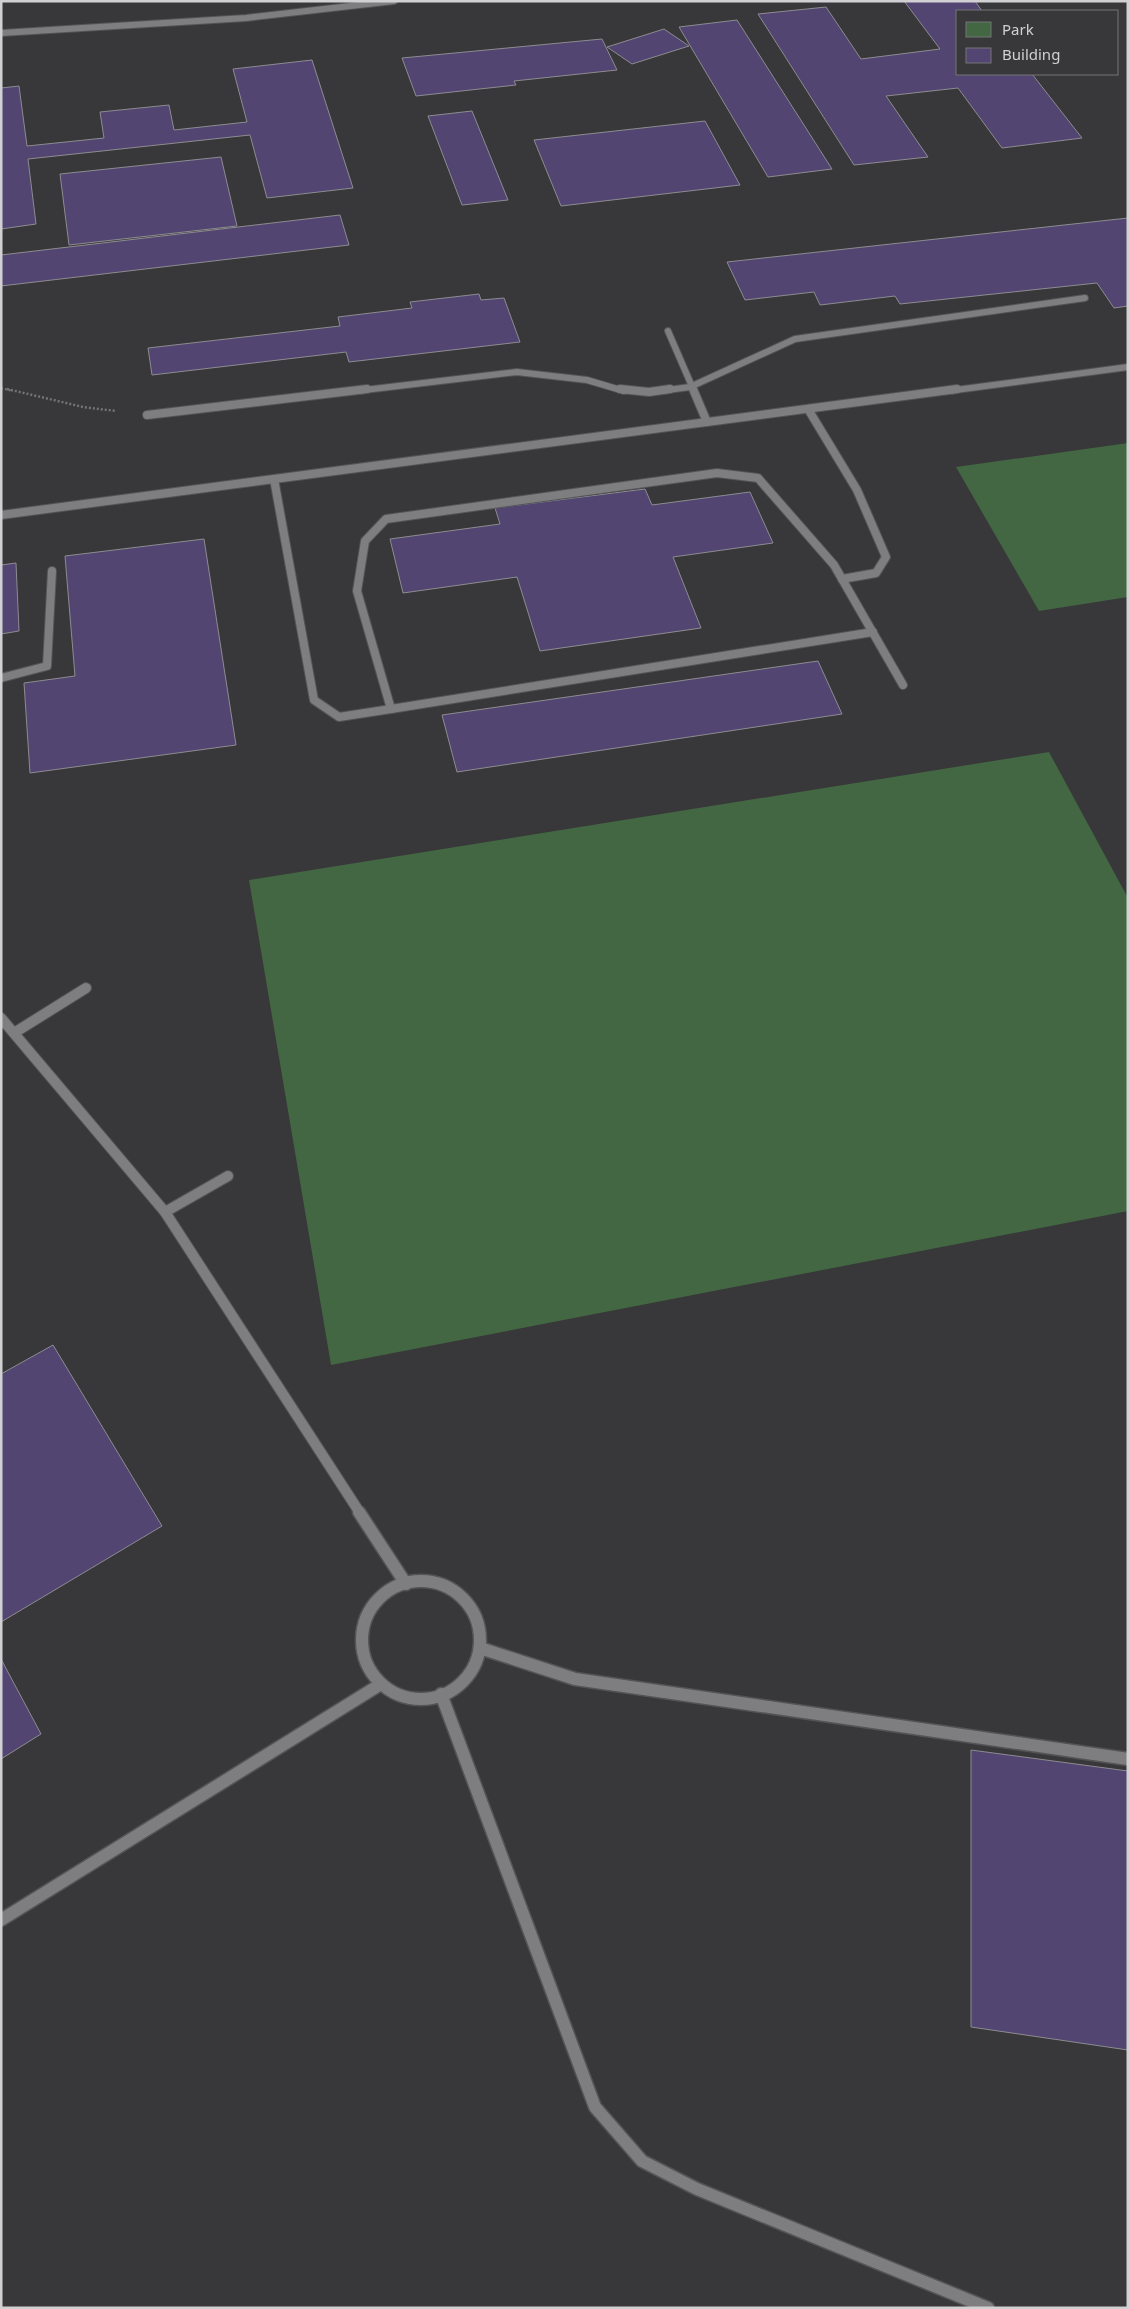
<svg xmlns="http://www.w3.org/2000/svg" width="1129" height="2309" font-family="'Noto Sans',sans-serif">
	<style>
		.green { fill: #436742 }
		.building { fill: #534571; stroke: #8d8c90 }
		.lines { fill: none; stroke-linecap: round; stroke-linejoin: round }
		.lane-far3-casing { stroke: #545456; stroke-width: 8 }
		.lane-far2-casing { stroke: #545456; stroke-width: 10 }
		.lane-far1-casing { stroke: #545456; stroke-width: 12 }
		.lane-casing { stroke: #545456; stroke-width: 15 }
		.path-far1 { stroke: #747476; stroke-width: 2; stroke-dasharray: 2 2; stroke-linecap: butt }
		.path { stroke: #747476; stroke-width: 2.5; stroke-dasharray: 2 2; stroke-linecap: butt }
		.lane-far3 { stroke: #7e7d80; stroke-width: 6 }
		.lane-far2 { stroke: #7e7d80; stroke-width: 8 }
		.lane-far1 { stroke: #7e7d80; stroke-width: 10 }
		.lane { stroke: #7e7d80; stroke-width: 12 }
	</style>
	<rect width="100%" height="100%" fill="#38373a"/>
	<g class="green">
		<polygon points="1128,443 1128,597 1039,611 956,467"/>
		<polygon points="1049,752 1128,898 1128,1211 331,1365 249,880"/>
	</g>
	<g class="building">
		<polygon points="904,1 975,1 982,11 958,11 958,74 1032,74 1082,138 1002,148 958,88 886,96 928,157 854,165 758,14 826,7 861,59 940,49"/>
		<polygon points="737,20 832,169 768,177 679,27"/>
		<polygon points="664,29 689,46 632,64 607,47"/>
		<polygon points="602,39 617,70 514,81 516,85 416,96 402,58"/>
		<polygon points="312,60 353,188 267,198 250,135 28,159 36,224 1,229 1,88 19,86 27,146 104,138 100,112 169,105 174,130 247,122 233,69"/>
		<polygon points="472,111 508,200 462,205 428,116"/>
		<polygon points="705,121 740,185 561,206 534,140"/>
		<polygon points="221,157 237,226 69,245 60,174"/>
		<polygon points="340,215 349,245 1,286 1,255"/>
		<polygon points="1128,218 1128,306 1114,308 1097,283 900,304 895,296 820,305 814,292 745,300 727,262"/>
		<polygon points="479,294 481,300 504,298 520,342 349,362 346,352 152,375 148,348 340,326 338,317 412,308 410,302"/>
		<polygon points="645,489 652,505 750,492 773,543 673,557 701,628 540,651 517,577 403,593 390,539 500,524 495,508"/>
		<polygon points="204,539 236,745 30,773 24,683 75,676 65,556"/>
		<polygon points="16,563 19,631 1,634 1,565"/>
		<polygon points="818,661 842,714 457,772 442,715"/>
		<polygon points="53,1345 162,1526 1,1622 1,1374"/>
		<polygon points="1,1659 41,1734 1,1759"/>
		<polygon points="971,1750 1128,1771 1128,2050 971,2027"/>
	</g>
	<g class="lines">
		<g class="lane-far3-casing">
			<g id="lane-far3">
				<polyline points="1,33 246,18 394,1"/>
				<polyline points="668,331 694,391"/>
				<polyline points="356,391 517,372 587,380 624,391"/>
				<polyline points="660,391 690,387 795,339 1085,298"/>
				<polyline points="948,391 1128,367"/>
			</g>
		</g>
		<g class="lane-far2-casing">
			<g id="lane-far2">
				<polyline points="620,389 649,392 670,389"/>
				<polyline points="693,389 707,422"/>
				<polyline points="808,409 857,490 886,557 876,573 842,579"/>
				<polyline points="147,415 367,389"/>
				<polyline points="274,479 314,700 339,717 391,709 357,591 365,541 386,519 717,473 758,478 834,565 903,685"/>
				<polyline points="1,515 957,389"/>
				<polyline points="1,678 47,666 52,571"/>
				<polyline points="391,709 873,632"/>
			</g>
		</g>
		<g class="lane-far1-casing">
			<g id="lane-far1">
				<polyline points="1,1018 165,1212 360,1513"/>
				<polyline points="14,1033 86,988"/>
				<polyline points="165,1212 228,1176"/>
			</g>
		</g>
		<g class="lane-casing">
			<g id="lane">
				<polyline points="359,1512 406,1584"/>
				<circle cx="421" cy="1640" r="59"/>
				<polyline points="480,1648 575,1679 1128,1759"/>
				<polyline points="441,1694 595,2107 642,2161 697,2189 988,2308"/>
				<polyline points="1,1920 381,1684"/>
			</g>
		</g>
		<polyline class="path-far1" points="1,388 13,391"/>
		<polyline class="path" points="7,389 83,407 116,411"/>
		<use href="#lane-far3" class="lane-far3"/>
		<use href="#lane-far2" class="lane-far2"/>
		<use href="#lane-far1" class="lane-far1"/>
		<use href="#lane" class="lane"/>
	</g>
	<rect width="1129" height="2309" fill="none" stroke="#d1d1d3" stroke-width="5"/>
	<rect x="956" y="10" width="162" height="65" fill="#38373a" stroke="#757577"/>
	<rect x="966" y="22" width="25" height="15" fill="#436742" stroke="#757577"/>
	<text x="1002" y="35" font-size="15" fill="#d1d1d3">Park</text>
	<rect x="966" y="48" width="25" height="15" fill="#534571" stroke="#757577"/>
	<text x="1002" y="60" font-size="15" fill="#d1d1d3">Building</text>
</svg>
